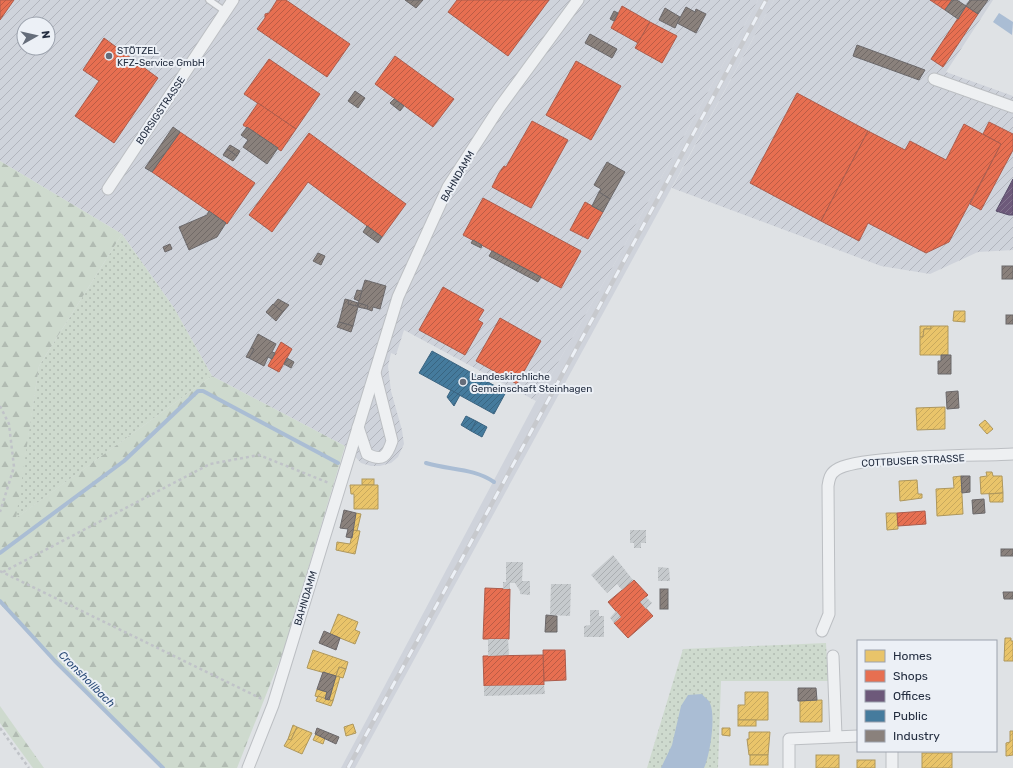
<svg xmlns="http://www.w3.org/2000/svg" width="1013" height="768" font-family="Rubik,sans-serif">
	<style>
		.built { fill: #cfd3db }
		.industrial { fill: url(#industrial-furrows); fill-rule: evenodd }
		.grass { fill: url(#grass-dots) }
		.forest { fill: url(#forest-firs) }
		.water { fill: #aabdd4 }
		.homes { fill: url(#homes-hatch); stroke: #ae975d }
		.shops { fill: url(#shops-hatch); stroke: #ac5c4c }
		.offices { fill: url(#offices-hatch); stroke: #574c69 }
		.public { fill: url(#public-hatch); stroke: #3b6481 }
		.industry { fill: url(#industry-hatch); stroke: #6b686a }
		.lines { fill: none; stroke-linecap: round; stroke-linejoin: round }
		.stream { stroke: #aabdd4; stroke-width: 4 }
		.building { fill: url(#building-hatch) }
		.lane-casing { stroke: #bcbfc3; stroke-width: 8 }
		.street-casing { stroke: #bcbfc3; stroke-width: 13 }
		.path { stroke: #c0c3c8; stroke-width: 2.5; stroke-dasharray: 3 3; stroke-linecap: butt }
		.lane { stroke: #eef0f2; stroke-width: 5.5 }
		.street { stroke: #eef0f2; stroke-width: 11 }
		.rail-casing { stroke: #c7c9cd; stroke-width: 4.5 }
		.rail { stroke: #ecf0f6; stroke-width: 3; stroke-dasharray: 9; stroke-linecap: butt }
		.poi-dot { fill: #656d7a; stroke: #ecf0f6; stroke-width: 1.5 }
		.labels { text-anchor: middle; stroke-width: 4; stroke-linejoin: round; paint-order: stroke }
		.poi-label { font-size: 10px; fill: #242e40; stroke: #ecf0f6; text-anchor: start }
		.street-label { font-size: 10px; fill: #242e40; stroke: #ecf0f6 }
		.water-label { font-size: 11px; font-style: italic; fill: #2a4b78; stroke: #ecf0f6 }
	</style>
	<defs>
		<pattern id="industrial-furrows" width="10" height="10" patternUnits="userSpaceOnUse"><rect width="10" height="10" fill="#cfd3db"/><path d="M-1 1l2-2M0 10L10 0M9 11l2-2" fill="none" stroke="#b2b5bd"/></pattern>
		<pattern id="grass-dots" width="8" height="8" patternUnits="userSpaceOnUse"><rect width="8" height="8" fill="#cedace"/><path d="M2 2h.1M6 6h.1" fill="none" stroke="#b1bbb2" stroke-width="1.8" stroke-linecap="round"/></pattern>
		<pattern id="forest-firs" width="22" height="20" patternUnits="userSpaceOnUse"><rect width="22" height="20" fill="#cedace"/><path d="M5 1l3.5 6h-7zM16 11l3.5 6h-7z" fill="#b1bbb2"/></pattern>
		<pattern id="homes-hatch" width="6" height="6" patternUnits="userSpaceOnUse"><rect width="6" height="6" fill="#e9c46a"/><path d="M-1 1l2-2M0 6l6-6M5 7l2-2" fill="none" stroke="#c8a95d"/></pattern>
		<pattern id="shops-hatch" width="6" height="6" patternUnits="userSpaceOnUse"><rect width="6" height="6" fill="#e76f51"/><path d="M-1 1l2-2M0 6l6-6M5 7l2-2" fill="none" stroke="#bb5c45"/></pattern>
		<pattern id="offices-hatch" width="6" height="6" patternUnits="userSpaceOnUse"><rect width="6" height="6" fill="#6d597a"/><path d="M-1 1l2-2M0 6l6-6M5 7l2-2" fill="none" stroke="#81738d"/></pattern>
		<pattern id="public-hatch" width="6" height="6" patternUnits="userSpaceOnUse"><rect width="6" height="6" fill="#457b9d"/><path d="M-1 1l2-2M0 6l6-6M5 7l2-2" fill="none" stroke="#396581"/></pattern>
		<pattern id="industry-hatch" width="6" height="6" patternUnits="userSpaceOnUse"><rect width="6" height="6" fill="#8a817c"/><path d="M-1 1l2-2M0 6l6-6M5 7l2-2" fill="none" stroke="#716a67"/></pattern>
		<pattern id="building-hatch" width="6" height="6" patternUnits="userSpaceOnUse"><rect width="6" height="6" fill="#c6cacd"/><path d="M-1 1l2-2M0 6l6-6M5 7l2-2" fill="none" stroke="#aaaeb1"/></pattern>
	</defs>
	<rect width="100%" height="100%" fill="#dfe2e5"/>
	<polygon class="built" points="758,0 774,0 355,768 341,768 536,401 612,268"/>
	<g class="industrial">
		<path d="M 0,0 L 758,0 L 612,268 L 536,401 L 404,330 L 396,355 L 391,353 L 388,366 L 391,391 L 402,430 L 404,444 L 398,457 L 391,463 L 380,466 L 371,466 L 361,463 L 345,446 L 212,376 L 174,308 L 122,234 L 0,161 ZM 24,24 L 48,24 L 48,48 L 24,48 Z"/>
		<polygon points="774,0 993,0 946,72 1013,96 1013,250 978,252 930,274 881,266 672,188"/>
	</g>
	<g class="grass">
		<polygon points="122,234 174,308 212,376 15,519 39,366"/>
		<polygon points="826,643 828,681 721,681 718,768 647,768 683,649"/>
	</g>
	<g class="forest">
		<polygon points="0,161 122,234 39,366 16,518 212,376 345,446 283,652 237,768 163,768 0,604"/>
		<polygon points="0,706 44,768 33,768 0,723"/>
	</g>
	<g class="water">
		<polygon points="999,13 1013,22 1012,35 993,22"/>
		<path d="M 702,694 C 704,697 709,700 710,703 C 716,717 710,755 704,768 L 661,768 L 672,745 L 681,706 L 688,695 Z"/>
	</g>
	<g class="homes">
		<polygon points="954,311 965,311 965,322 953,321"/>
		<polygon points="920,326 931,326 931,329 924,329 923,337 920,337"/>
		<polygon points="931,326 948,326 948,355 920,355 920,337 923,337 924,329 931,329"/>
		<polygon points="945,407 945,429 917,430 916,408"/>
		<polygon points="985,420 993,429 987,434 979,425"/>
		<polygon points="986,472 992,472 993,476 1002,476 1003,493 981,494 980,477 987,476"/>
		<polygon points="961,476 963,514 937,516 936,489 954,488 953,477"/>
		<rect x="362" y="479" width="12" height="6"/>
		<polygon points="917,480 918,494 922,494 922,498 900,501 899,481"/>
		<polygon points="350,485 378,485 378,509 354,509 354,494 351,494"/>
		<polygon points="1003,493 1003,502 990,502 989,494"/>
		<polygon points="356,513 361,514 357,531 352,530"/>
		<polygon points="886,513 897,513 898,529 887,530"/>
		<polygon points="353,530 360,531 355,554 336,550 337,542 350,544"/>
		<polygon points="338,614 358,622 355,630 360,632 355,644 330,634"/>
		<polygon points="1005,638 1011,638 1011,641 1013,641 1013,661 1004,661"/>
		<polygon points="313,650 348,662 346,669 339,667 336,676 307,668"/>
		<polygon points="339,667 346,669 343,678 336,676"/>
		<polygon points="336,676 340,677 333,701 329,700"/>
		<polygon points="317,689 327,692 325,699 315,696"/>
		<polygon points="745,692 768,692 768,720 738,720 738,705 745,705"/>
		<polygon points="318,696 333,701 331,706 316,701"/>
		<polygon points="822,700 822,722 800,722 800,701"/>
		<rect x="738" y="720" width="18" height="6"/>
		<polygon points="353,724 356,733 346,736 344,727"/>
		<polygon points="293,725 297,727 291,740 288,739"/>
		<polygon points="297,727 312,733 302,754 284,746 288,739 291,740"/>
		<polygon points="722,728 730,728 730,736 722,735"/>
		<polygon points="1010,731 1013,731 1013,755 1006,756 1006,743 1010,742"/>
		<polygon points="749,732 770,732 768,755 749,755 747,739 749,739"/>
		<polygon points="316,734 325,738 323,744 313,740"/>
		<rect x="922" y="753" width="30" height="15"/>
		<rect x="750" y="755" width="18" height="10"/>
		<rect x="816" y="755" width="23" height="13"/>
		<rect x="857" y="760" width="18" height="8"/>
	</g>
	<g class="shops">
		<polygon points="0,0 14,0 0,20"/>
		<polygon points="277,0 286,0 350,44 327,77 257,29 265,18 265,14 269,13"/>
		<polygon points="457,0 549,0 508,56 448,12"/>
		<polygon points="930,0 952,0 945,10"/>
		<polygon points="622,6 650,22 638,43 611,28"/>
		<polygon points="966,6 978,14 943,67 931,59"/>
		<polygon points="650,22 677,36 662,63 635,48"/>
		<polygon points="104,38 158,78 114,143 75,116 99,81 83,70"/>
		<polygon points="395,56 454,99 433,127 375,84"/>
		<polygon points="269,59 320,94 296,129 244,94"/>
		<polygon points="576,61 621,86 591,140 546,115"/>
		<polygon points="797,93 868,131 821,221 750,183"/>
		<polygon points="258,103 296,129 281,151 243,125"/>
		<polygon points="532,121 568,140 531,208 492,187 499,173 504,166 506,167"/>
		<polygon points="989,122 1013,134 1013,150 981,210 970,204 1001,144 983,134"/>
		<polygon points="964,124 1001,144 949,242 926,253 868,223 859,241 821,221 868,131 905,150 910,141 946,160"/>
		<polygon points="180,132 255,183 227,224 152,172"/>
		<polygon points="309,133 406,204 382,237 308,182 272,232 249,215"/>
		<polygon points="483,198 581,251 561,288 463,235"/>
		<polygon points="585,202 603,212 588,239 570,230"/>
		<polygon points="443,287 484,310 478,320 483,323 465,355 419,330"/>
		<polygon points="500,318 541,341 517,384 476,361"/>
		<polygon points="281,342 292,349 279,372 268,366"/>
		<polygon points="925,511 926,524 898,526 897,513"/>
		<polygon points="634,580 648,595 640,602 653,616 628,638 614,623 621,617 608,602"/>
		<polygon points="485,588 510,589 509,639 483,639"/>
		<polygon points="543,650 565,650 566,680 544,681"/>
		<polygon points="543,655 544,685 484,686 483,656"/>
	</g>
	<polygon class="offices" points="1013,179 1013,215 1009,215 996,211"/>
	<g class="public">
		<polygon points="432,351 506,392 494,414 419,373"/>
		<polygon points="451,390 460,395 454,406 447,397"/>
		<polygon points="466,416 476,421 471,431 461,425"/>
		<polygon points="476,421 487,427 482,437 471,431"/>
	</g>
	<g class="industry">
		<polygon points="405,0 423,0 416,8"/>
		<polygon points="952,0 957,0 966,6 958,19 945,10"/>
		<polygon points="970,0 988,0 978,14 966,6"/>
		<polygon points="686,7 695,12 696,9 706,14 696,33 677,23"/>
		<polygon points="665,8 680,17 675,28 659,20"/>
		<polygon points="614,11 618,13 614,21 610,19"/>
		<polygon points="590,34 617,49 612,58 585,43"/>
		<polygon points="857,45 925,70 919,80 853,56"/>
		<polygon points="355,91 365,98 358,108 348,101"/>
		<polygon points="394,99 404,106 400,111 390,103"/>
		<polygon points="173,127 180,132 152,172 145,168"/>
		<polygon points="247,127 278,148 267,164 243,147 248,140 241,135"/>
		<polygon points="230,145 240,151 237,156 227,149"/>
		<polygon points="227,149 237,156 233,161 223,155"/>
		<polygon points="607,162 625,172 610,199 599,192 601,189 594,185"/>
		<polygon points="599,192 610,199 603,212 592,206"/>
		<polygon points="209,211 226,223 217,237 189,250 179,227 207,215"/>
		<polygon points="367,226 382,237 378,243 363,232"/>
		<polygon points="473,240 482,245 481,248 471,243"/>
		<polygon points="170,244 172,249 165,252 163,247"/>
		<polygon points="492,251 541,277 538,282 489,256"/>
		<polygon points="318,253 325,256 321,265 313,261"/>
		<rect x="1002" y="266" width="11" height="13"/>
		<polygon points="365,280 386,286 380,309 373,307 372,311 367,309 368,306 358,303"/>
		<polygon points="357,290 362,291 359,301 354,299"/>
		<polygon points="278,299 289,305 283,312 273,305"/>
		<polygon points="345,299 349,300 348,304 357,306 359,303 353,326 339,322"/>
		<polygon points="349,300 358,303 357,306 348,304"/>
		<polygon points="359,303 368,306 367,309 358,307"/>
		<polygon points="273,304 283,312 276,321 266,312"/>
		<rect x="1006" y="315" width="7" height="9"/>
		<polygon points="339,322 353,326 351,332 337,327"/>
		<polygon points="258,334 276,344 272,352 275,353 272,359 268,357 264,366 249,358 254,349 251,348"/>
		<polygon points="251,348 254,349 249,358 246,357"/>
		<polygon points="941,355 951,355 951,374 938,374 938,361 941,361"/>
		<polygon points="287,358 294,362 291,368 284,364"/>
		<polygon points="958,391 959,408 947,409 946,392"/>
		<polygon points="961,476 970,476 970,492 962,493"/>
		<polygon points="984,499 985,513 973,514 972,500"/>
		<polygon points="344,510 356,513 352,538 346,537 348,529 340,528"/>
		<rect x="1001" y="549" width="12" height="7"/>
		<rect x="660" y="589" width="8" height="20"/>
		<polygon points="1003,592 1013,592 1013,599 1004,599"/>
		<polygon points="546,615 557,616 557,632 545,632"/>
		<polygon points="324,631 340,638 336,650 319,643"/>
		<polygon points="323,672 336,676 329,700 325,699 327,692 317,689"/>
		<polygon points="798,688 816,688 817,700 798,701"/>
		<polygon points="317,728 339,737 336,744 315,734"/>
	</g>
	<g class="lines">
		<g class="stream">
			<path d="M 426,463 C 449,470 474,468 494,482"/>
			<polyline points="0,553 124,461 198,391 203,391 338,463"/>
			<polyline points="0,601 55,661 163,768"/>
		</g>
	</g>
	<g class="building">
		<polygon points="630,530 646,530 646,543 641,543 641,548 634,548 634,543 630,543"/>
		<polygon points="613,555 633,580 622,590 617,584 607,593 591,575"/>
		<polygon points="506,562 523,562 522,581 530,581 530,595 520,594 520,591 515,583 510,583 510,589 503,589 503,582 506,582"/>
		<polygon points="658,567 669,568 670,581 658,581"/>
		<polygon points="551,584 571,584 570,616 550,615"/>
		<polygon points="646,597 652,603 646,609 640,602"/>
		<polygon points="590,610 599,610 599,616 604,616 604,637 584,637 584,626 590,625"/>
		<polygon points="616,611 621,617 614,623 610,618"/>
		<polygon points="488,639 508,639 509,655 488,656"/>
		<polygon points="544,685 545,694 484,696 484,686"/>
	</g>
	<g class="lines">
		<g class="lane-casing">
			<polyline id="lane" points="209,0 226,12"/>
		</g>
		<g class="street-casing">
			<g id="street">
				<polyline points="934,79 1013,107"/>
				<polyline points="108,189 233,0"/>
				<path d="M 358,427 L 367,454 C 383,462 387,456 392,441 L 375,373"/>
				<path d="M 822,631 L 829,614 L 828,486 C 829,479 830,474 836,470 C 855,455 982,456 1013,454"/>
				<polyline points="833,656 836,736"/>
				<polyline points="248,768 273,705 398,297 448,187 499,108 578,0"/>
				<polyline points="789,768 789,739 858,736"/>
				<polyline points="892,768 892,751"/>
			</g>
		</g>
		<g class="path">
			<polyline points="0,406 9,424 14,467 0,512"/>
			<polyline points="0,571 264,700"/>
			<polyline points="3,572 210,464 259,455 329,483"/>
			<polyline points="0,728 29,768"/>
		</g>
		<use href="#lane" class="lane"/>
		<use href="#street" class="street"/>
		<g class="rail-casing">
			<polyline id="rail" points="348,768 766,0"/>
		</g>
		<use href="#rail" class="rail"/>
	</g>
	<g class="poi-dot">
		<circle cx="109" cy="56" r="4"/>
		<circle cx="463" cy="382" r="4"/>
	</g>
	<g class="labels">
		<g class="poi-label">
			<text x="117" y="54">STÖTZEL<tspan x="117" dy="12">KFZ-Service GmbH</tspan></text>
			<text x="471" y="380">Landeskirchliche<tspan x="471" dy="12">Gemeinschaft Steinhagen</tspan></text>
		</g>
		<g class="street-label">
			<text transform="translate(160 110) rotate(-56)" y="4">BORSIGSTRASSE</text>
			<text transform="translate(457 176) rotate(-60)" y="4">BAHNDAMM</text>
			<text transform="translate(913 460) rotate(-3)" y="4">COTTBUSER STRASSE</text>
			<text transform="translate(305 598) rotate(-73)" y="4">BAHNDAMM</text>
		</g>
		<g class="water-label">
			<text transform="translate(87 679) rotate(45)" y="4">Cronshollbach</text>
		</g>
	</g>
	<rect x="857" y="640" width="140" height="112" fill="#ecf0f6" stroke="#9ca2ad"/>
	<rect x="865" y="650" width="20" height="12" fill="#e9c46a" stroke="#9ca2ad"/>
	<text x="893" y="660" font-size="12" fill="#242e40">Homes</text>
	<rect x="865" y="670" width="20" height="12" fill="#e76f51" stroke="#9ca2ad"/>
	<text x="893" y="680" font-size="12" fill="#242e40">Shops</text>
	<rect x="865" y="690" width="20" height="12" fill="#6d597a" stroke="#9ca2ad"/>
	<text x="893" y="700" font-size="12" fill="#242e40">Offices</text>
	<rect x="865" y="710" width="20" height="12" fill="#457b9d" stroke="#9ca2ad"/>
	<text x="893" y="720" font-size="12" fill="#242e40">Public</text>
	<rect x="865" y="730" width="20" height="12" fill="#8a817c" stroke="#9ca2ad"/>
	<text x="893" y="740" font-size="12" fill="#242e40">Industry</text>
	<g transform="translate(36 36) rotate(82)"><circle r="19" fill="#ecf0f6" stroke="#9ca2ad"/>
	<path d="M0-3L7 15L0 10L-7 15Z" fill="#656d7a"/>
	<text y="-6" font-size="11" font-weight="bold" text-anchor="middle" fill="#242e40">N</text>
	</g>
</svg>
